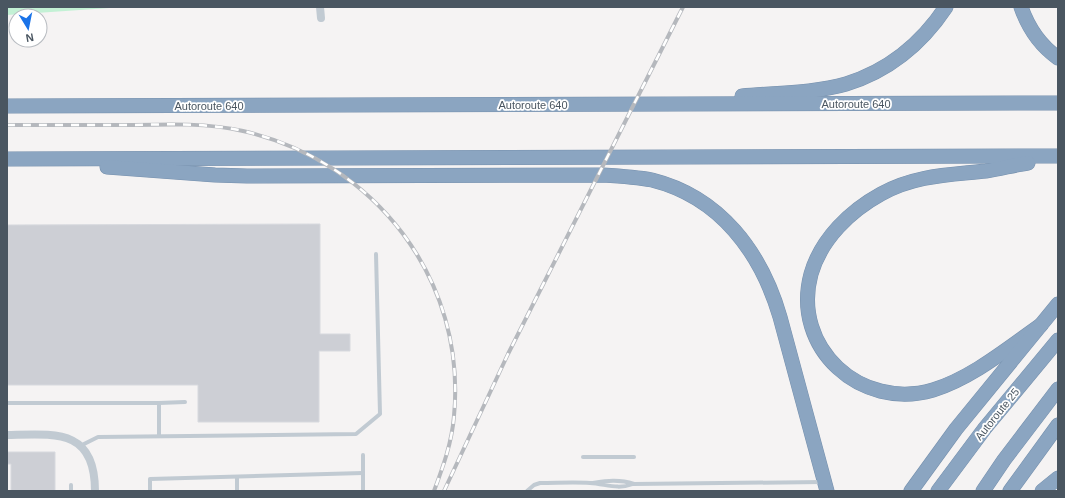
<svg xmlns="http://www.w3.org/2000/svg" width="1065" height="498" font-family="Helvetica,sans-serif">
	<style>
		.green { fill: #c3f1d5 }
		.building { fill: #cdcfd5; stroke: #d7d9de }
		.lines { fill: none; stroke-linecap: round; stroke-linejoin: round }
		.highway-casing { stroke: #7690ad; stroke-width: 15 }
		.lane { stroke: #c1cad2; stroke-width: 4 }
		.street { stroke: #c1cad2; stroke-width: 8 }
		.highway { stroke: #8ba5c1; stroke-width: 14 }
		.rail-casing { stroke: #b5b8bd; stroke-width: 4 }
		.rail { stroke: #fff; stroke-width: 2.5; stroke-dasharray: 8; stroke-linecap: butt }
		.labels { text-anchor: middle; stroke-width: 3.5; stroke-linejoin: round; paint-order: stroke }
		.street-label { font-size: 11px; fill: #4a5661; stroke: #fff }
	</style>
	<rect width="100%" height="100%" fill="#f5f3f3"/>
	<polygon class="green" points="7,7 124,7 7,15"/>
	<g class="building">
		<polygon points="320,224 320,334 350,334 350,351 319,351 319,422 198,422 198,385 7,385 7,225"/>
		<polygon points="7,452 55,452 55,491 11,491 11,464 7,464"/>
	</g>
	<g class="lines">
		<g class="highway-casing">
			<g id="highway">
				<path d="M 1021,7 C 1028,27 1041,46 1058,58"/>
				<path d="M 742,96 C 775,93 815,93 846,84 C 888,71 922,43 946,7"/>
				<polyline points="7,106 1058,103"/>
				<polyline points="7,159 1058,156"/>
				<path d="M 1028,163 C 1014,165 1000,169 986,171 C 950,175 915,175 881,194 C 850,211 821,239 811,274 C 791,348 861,411 933,390 C 972,378 1008,348 1041,325"/>
				<path d="M 107,167 L 215,175 L 247,176 L 603,175 C 620,176 636,177 652,180 C 720,197 761,252 780,317 L 827,491"/>
				<polyline points="911,491 956,429 1058,304"/>
				<polyline points="938,491 985,428 1058,340"/>
				<polyline points="983,491 1004,460 1058,389"/>
				<polyline points="1010,491 1058,425"/>
				<polyline points="1042,491 1058,478"/>
			</g>
		</g>
		<g class="lane">
			<polyline points="7,403 159,403 159,436"/>
			<polyline points="159,403 185,402"/>
			<polyline points="80,446 98,437 356,434 380,414 376,254"/>
			<polyline points="363,455 363,491"/>
			<polyline points="583,457 634,457"/>
			<polyline points="237,477 237,491"/>
			<path d="M 592,483 C 606,481 619,479 634,484 L 822,482"/>
			<polyline points="71,485 71,491"/>
			<polyline points="150,491 150,479 363,473"/>
			<path d="M 527,491 L 534,485 L 540,483 C 557,483 574,482 590,483 C 606,484 617,490 633,484"/>
		</g>
		<g class="street">
			<polyline points="320,7 321,18"/>
			<path d="M 7,435 C 55,434 95,428 95,491"/>
		</g>
		<use href="#highway" class="highway"/>
		<g class="rail-casing">
			<g id="rail">
				<path d="M 7,125 C 49,125 92,125 134,125 C 170,124 208,123 243,131 C 375,161 467,280 454,416 C 452,442 443,467 434,491"/>
				<polyline points="444,491 508,354 683,7"/>
			</g>
		</g>
		<use href="#rail" class="rail"/>
	</g>
	<g class="labels">
		<g class="street-label">
			<text x="856" y="108">Autoroute 640</text>
			<text x="533" y="109">Autoroute 640</text>
			<text x="209" y="110">Autoroute 640</text>
			<text transform="translate(997 414) rotate(-51)" y="4">Autoroute 25</text>
		</g>
	</g>
	<rect width="1065" height="498" fill="none" stroke="#4a5661" stroke-width="16"/>
	<g transform="translate(28 28) rotate(170)"><circle r="19" fill="#ffffff" stroke="#b7bbc0"/>
	<path d="M0-3L7 15L0 10L-7 15Z" fill="#1a73e8"/>
	<text y="-6" font-size="11" font-weight="bold" text-anchor="middle" fill="#4a5661">N</text>
	</g>
</svg>
